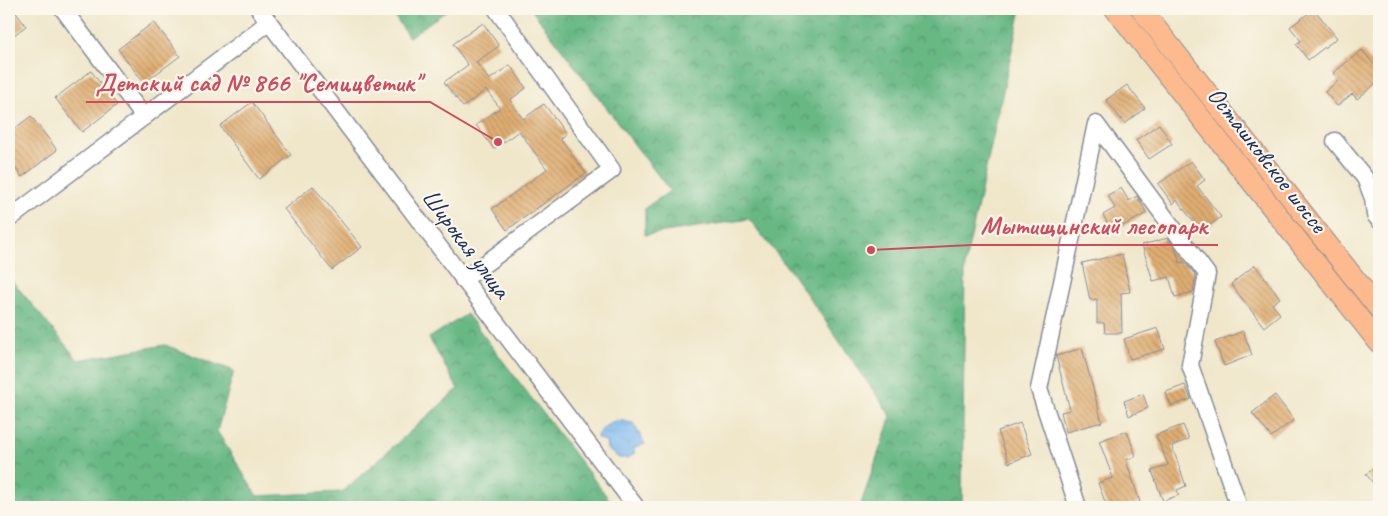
<svg xmlns="http://www.w3.org/2000/svg" width="1388" height="516" font-family="Caveat,sans-serif">
	<style>
		.forest { fill: url(#forest-crowns); stroke: #427471 }
		.water { fill: url(#water-ripples); stroke: #4c74a6 }
		.building { fill: url(#building-back-hatch) }
		.lines { fill: none; stroke-linecap: round; stroke-linejoin: round }
		.minor-casing { stroke: #868b94; stroke-width: 19 }
		.major-casing { stroke: #868b94; stroke-width: 22 }
		.minor { stroke: #fff; stroke-width: 16 }
		.major { stroke: #fcba8e; stroke-width: 20 }
		.labels { text-anchor: middle; stroke-width: 4.5; stroke-linejoin: round; paint-order: stroke }
		.street-label { font-size: 25px; fill: #1b2f5e; stroke: #fbf7ec }
		.leader { fill: none; stroke: #d1495b; stroke-width: 2 }
		.callout-dot { fill: #d1495b; stroke: #fbf7ec; stroke-width: 2 }
		.callout-label { font-size: 26px; text-anchor: middle; font-weight: bold; fill: #d1495b; stroke: #fbf7ec; stroke-width: 4.5; stroke-linejoin: round; paint-order: stroke }
	</style>
	<defs>
		<pattern id="forest-crowns" width="20" height="18" patternUnits="userSpaceOnUse" patternTransform="scale(1.25)"><rect width="20" height="18" fill="#68b884"/><path d="M2 6a3 3 0 1 1 6 0M12 15a3 3 0 1 1 6 0" fill="none" stroke="#55966f"/></pattern>
		<pattern id="water-ripples" width="26" height="14" patternUnits="userSpaceOnUse" patternTransform="scale(1.25)"><rect width="26" height="14" fill="#7cb8ef"/><path d="M2 4q2-2 4 0t4 0M15 11q2-2 4 0t4 0" fill="none" stroke="#6596c5"/></pattern>
		<pattern id="building-back-hatch" width="6" height="6" patternUnits="userSpaceOnUse" patternTransform="scale(1.25)"><rect width="6" height="6" fill="#e0ae72"/><path d="M-1 5l2 2M0 0l6 6M5-1l2 2" fill="none" stroke="#b58e61"/></pattern>
	</defs>
	<rect width="100%" height="100%" fill="#fbf7ec"/>
	<filter id="ink" filterUnits="userSpaceOnUse"><feTurbulence type="fractalNoise" baseFrequency=".02" numOctaves="2"/><feDisplacementMap in="SourceGraphic" scale="10" xChannelSelector="R" yChannelSelector="G"/><feConvolveMatrix kernelMatrix="1 2 1 2 8 2 1 2 1" color-interpolation-filters="sRGB"/></filter>
	<filter id="wash" filterUnits="userSpaceOnUse"><feTurbulence type="fractalNoise" baseFrequency=".0096" numOctaves="4" result="noise"/><feDisplacementMap in="SourceGraphic" scale="20" xChannelSelector="R" yChannelSelector="G"/><feGaussianBlur stdDeviation="1.12" result="paint"/><feColorMatrix in="noise" values="0 0 0 0 0 0 0 0 0 0 0 0 0 0 0 0 0 1.4 0 .05"/><feComposite in="paint" operator="in"/></filter>
	<g filter="url(#wash)">
		<rect width="100%" height="100%" fill="#f0e7cb"/>
		<g class="forest">
			<polygon points="389,9 449,9 409,37"/>
			<polygon points="531,9 1021,9 965,264 962,507 860,507 891,416 794,276 749,219 645,235 645,208 670,191"/>
			<polygon points="9,277 78,360 165,345 234,371 217,431 257,496 342,492 458,389 429,338 467,314 615,507 9,507"/>
		</g>
		<path class="water" d="M 618,420 L 633,423 L 645,444 L 634,448 L 634,454 L 628,458 L 619,458 L 607,449 L 606,442 L 597,438 L 598,434 C 604,427 609,422 618,420 Z"/>
		<g id="blocks">
			<g class="building">
				<polygon points="9,9 13,9 26,26 9,39"/>
				<polygon points="1314,9 1337,38 1308,60 1296,44 1301,41 1290,27"/>
				<polygon points="154,22 180,56 144,83 118,49"/>
				<polygon points="483,23 499,46 476,62 489,80 510,65 526,88 510,100 523,119 544,104 566,134 560,138 586,173 507,230 492,209 547,169 519,131 494,149 476,125 500,108 486,90 463,107 444,82 468,65 453,44"/>
				<polygon points="1362,50 1379,71 1379,81 1357,99 1352,94 1337,106 1325,92 1339,80 1333,73"/>
				<polygon points="91,71 117,105 82,132 55,98"/>
				<polygon points="1127,85 1145,108 1125,124 1106,100"/>
				<polygon points="252,102 291,155 259,179 220,126"/>
				<polygon points="31,116 57,150 22,177 9,160 9,133"/>
				<polygon points="1159,124 1172,144 1149,159 1136,140"/>
				<polygon points="1191,161 1205,180 1197,186 1221,217 1201,232 1177,200 1173,204 1158,184"/>
				<polygon points="313,186 362,247 332,270 284,209"/>
				<polygon points="1121,188 1129,201 1137,196 1147,213 1112,232 1103,215 1115,208 1108,195"/>
				<polygon points="1168,238 1175,248 1180,263 1185,262 1196,276 1193,292 1175,297 1169,277 1153,281 1142,245"/>
				<polygon points="1122,254 1130,292 1121,293 1122,333 1105,333 1104,323 1097,323 1097,299 1090,300 1082,263"/>
				<polygon points="1255,265 1280,298 1272,304 1280,314 1264,327 1231,284"/>
				<polygon points="1158,328 1165,349 1130,359 1124,339"/>
				<polygon points="1243,331 1252,355 1224,366 1215,342"/>
				<polygon points="1082,348 1102,422 1066,432 1061,412 1070,410 1056,356"/>
				<polygon points="1185,385 1191,399 1171,406 1166,392"/>
				<polygon points="1143,394 1148,408 1129,416 1124,401"/>
				<polygon points="1275,395 1294,420 1271,437 1252,413"/>
				<polygon points="1020,423 1032,454 1009,463 998,431"/>
				<polygon points="1183,425 1189,439 1172,446 1186,486 1177,490 1179,495 1163,501 1152,471 1168,465 1156,435"/>
				<polygon points="1127,431 1136,456 1126,460 1140,502 1126,507 1107,507 1098,483 1113,478 1099,441"/>
				<polygon points="1379,465 1379,479 1373,483 1366,474"/>
			</g>
		</g>
	</g>
	<g filter="url(#ink)">
		<use href="#blocks" fill-opacity="0" stroke="#868b94" stroke-width="1"/>
		<g class="lines">
			<g class="minor-casing">
				<g id="minor">
					<polyline points="63,9 144,117"/>
					<polyline points="259,9 636,507"/>
					<polyline points="1335,141 1365,178 1373,198 1375,215 1379,220"/>
					<polyline points="9,219 269,22"/>
					<polyline points="463,280 612,170 497,10"/>
					<polyline points="1078,507 1039,389 1096,124 1207,274 1190,365 1239,507"/>
				</g>
			</g>
			<g class="major-casing">
				<g id="major">
					<polyline points="1115,9 1379,343"/>
					<polyline points="1141,9 1379,309"/>
				</g>
			</g>
			<use href="#minor" class="minor"/>
			<use href="#major" class="major"/>
		</g>
	</g>
	<g class="labels">
		<g class="street-label">
			<text transform="translate(1268 159) rotate(52)" y="9">Осташковское шоссе</text>
			<text transform="translate(467 243) rotate(53)" y="9">Широкая улица</text>
		</g>
	</g>
	<path class="leader" d="M498 142L430 102H86M871 250L971 245H1218"/>
	<g class="callout-dot">
		<circle cx="498" cy="142" r="5"/>
		<circle cx="871" cy="250" r="5"/>
	</g>
	<g class="callout-label">
		<text x="258" y="91">Детский сад № 866 "Семицветик"</text>
		<text x="1094" y="234">Мытищинский лесопарк</text>
	</g>
	<rect width="1388" height="516" fill="none" stroke="#fbf7ec" stroke-width="30"/>
</svg>
